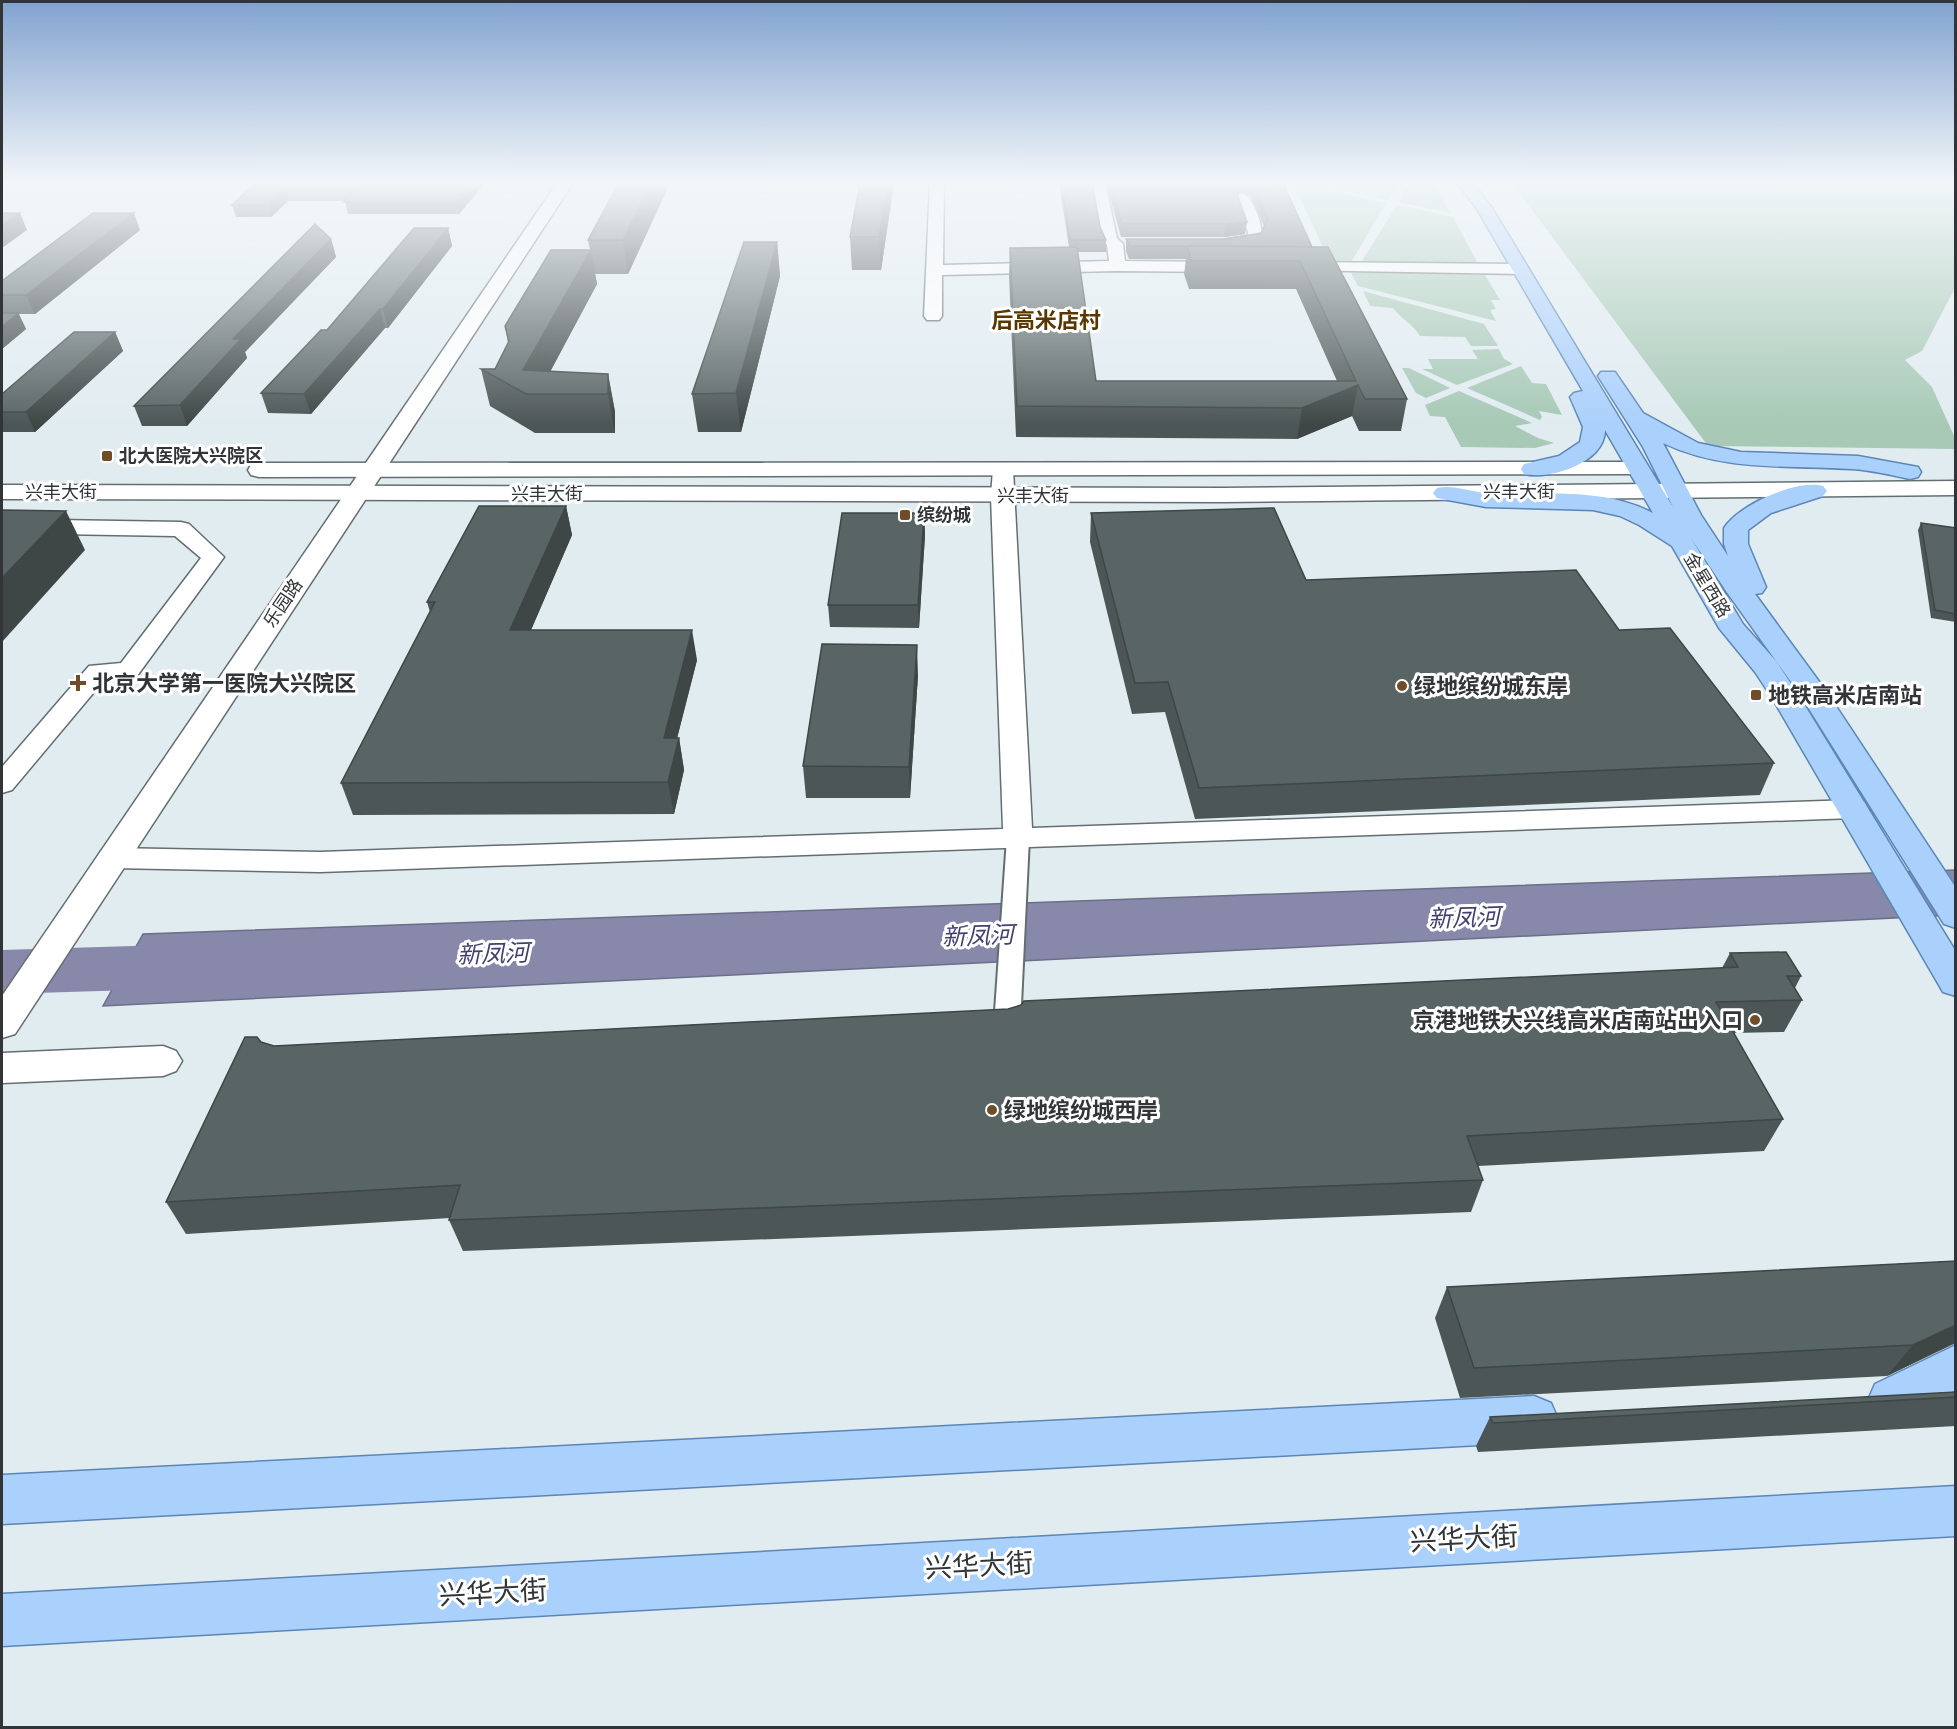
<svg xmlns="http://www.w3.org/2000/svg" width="1957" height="1729" font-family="'Titillium Web','Noto Sans SC',sans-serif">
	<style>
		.green { fill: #a7c9b6 }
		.water { fill: #8788aa; stroke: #6d6f88; stroke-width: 1.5 }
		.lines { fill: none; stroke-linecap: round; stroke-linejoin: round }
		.river { fill: #8788aa; fill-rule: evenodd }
		.pedestrian-casing { stroke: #646e72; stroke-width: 4 }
		.minor-casing { stroke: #646e72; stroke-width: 3 }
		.tertiary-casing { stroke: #646e72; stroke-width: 3 }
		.secondary-casing { stroke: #646e72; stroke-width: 3 }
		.primary-casing { stroke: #5b86b6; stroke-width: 3 }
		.pedestrian { fill: #fff; fill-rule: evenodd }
		.minor { fill: #fff; fill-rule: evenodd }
		.tertiary { fill: #fff; fill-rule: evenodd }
		.secondary { fill: #fff; fill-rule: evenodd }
		.primary { fill: #aad0fc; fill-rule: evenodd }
		.wall { fill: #4d5656 }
		.shaded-wall { fill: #3e4646 }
		.building { fill: #596464; stroke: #3e4646; stroke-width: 1.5 }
		.poi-dot { fill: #704d26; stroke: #fff; stroke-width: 2 }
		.labels { text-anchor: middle; stroke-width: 6; stroke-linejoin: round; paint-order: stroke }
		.far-poi-label { font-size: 18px; font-weight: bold; fill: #313537; stroke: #fff; text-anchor: start }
		.far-street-label { font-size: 18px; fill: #313537; stroke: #fff }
		.far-quarter-label { font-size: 22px; font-weight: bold; fill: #5a3601; stroke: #fff }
		.poi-label { font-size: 22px; font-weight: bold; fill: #313537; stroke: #fff; text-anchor: start }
		.water-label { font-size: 24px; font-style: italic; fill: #414070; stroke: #fff }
		.near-street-label { font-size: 27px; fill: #313537; stroke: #fff }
	</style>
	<rect width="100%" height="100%" fill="#e1ecf1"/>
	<g class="green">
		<polygon points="1293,183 1318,183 1318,189 1386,203 1350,264 1331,264"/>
		<polygon points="1332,183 1398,183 1388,200 1331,188"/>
		<polygon points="1409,183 1432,183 1451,213 1399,202"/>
		<polygon points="1512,183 1955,183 1955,288 1922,351 1905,360 1932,387 1955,438 1955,449 1708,446"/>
		<polygon points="1397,205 1453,217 1478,264 1360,264"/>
		<polygon points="1372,272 1485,275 1500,300 1491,300 1496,309 1490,310 1496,321 1358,286 1351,273"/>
		<path d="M 1363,291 L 1484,324 L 1498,346 L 1471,346 L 1465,337 L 1420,336 C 1413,324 1402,320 1393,308 L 1370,306 Z"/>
		<polygon points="1499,349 1504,359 1513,364 1457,385 1422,369 1433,369 1428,359 1478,359 1472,350"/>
		<polygon points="1521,366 1532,383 1546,384 1562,415 1539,411 1542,417 1540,420 1467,388"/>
		<polygon points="1402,368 1409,368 1450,388 1426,398 1416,393"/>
		<polygon points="1459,391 1532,423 1515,426 1538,438 1554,443 1535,448 1461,447 1445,417 1430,416 1425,405"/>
	</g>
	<polygon class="water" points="1955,870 1955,915 103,1006 143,934"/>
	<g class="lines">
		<polygon class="river" points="199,944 220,951 229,966 220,981 199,988 2,994 2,950"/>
		<g class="pedestrian-casing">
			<polygon id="pedestrian" points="1018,831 1026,833 1029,838 1020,1026 1016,1033 1007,1036 998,1033 994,1026 1007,838 1010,833"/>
		</g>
		<g class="minor-casing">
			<g id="minor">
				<polygon points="930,183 944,183 943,265 1109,261 1107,245 1102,239 1091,183 1105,183 1117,238 1123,244 1125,261 1226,262 1234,267 1226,272 1117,271 942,275 942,316 939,320 927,320 924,316"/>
				<path d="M 1242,193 C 1254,196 1264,229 1262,240 L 1254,245 L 1214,247 L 1212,244 L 1214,241 L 1247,236 L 1248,232 L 1235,197 Z"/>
				<polygon points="1298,262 1520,264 1528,269 1520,274 1292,270 1290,267"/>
				<polygon points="1003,463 1010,465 1013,469 1032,828 1854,800 1864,802 1868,809 1864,816 1854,818 320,872 112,868 101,865 97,858 101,851 112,848 320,852 1003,829 991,496 993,469 996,465"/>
				<polygon points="2,513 56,520 181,522 189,524 224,557 137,676 105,679 12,790 2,793 2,767 89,666 121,663 201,558 175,536 56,534 2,526"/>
			</g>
		</g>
		<g class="tertiary-casing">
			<g id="tertiary">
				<polygon points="557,183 573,183 15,1034 2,1038 2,996"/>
				<polygon points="163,1046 176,1051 182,1061 176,1071 163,1076 2,1083 2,1053"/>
			</g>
		</g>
		<g class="secondary-casing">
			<g id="secondary">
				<polygon points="1627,462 1635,464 1638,469 1635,474 259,477 251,475 248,470 251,465 259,463"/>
				<polygon points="1956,481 1956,495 1223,502 2,499 2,485 1223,488"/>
			</g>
		</g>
		<g class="primary-casing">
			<g id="primary">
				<path d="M 1457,183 L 1473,183 L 1492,208 L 1673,507 L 1643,447 L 1598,376 L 1601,372 L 1615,372 L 1643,413 L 1698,443 L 1741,452 L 1858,456 L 1918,467 L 1921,472 L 1918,477 L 1910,479 C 1891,475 1871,470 1851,469 C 1786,465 1724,472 1663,443 L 1701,515 L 1728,556 L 1724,544 L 1724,528 C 1739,505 1796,479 1823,486 L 1827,491 L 1823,496 L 1771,513 L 1748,530 L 1748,544 L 1766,587 L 1762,593 L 1755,594 L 1826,691 L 1956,888 L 1956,928 L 1944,924 L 1799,693 L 1726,591 L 1691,538 L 1743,624 L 1776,661 L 1799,696 L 1956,952 L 1956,996 L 1943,992 L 1771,696 L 1755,672 L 1719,628 L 1672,546 L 1639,525 L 1620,516 L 1593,510 L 1486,507 L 1437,498 L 1433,493 L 1437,488 C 1453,484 1470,492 1487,493 C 1542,496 1601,486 1653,513 L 1605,430 C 1605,463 1550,480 1524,474 L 1521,469 L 1524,464 L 1559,456 L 1580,442 L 1583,427 L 1570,397 L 1574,393 L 1583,391 L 1477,209 Z"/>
				<polygon points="1956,1345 1956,1390 1891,1422 1875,1416 1868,1400 1875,1384"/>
				<polygon points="1534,1396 1551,1403 1558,1419 1551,1435 1534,1442 2,1524 2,1475"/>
				<polygon points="1956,1486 1956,1536 2,1646 2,1594"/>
			</g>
		</g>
		<use href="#pedestrian" class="pedestrian"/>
		<use href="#minor" class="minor"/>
		<use href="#tertiary" class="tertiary"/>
		<use href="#secondary" class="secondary"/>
		<use href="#primary" class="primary"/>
	</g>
	<g class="wall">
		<polygon points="256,183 485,183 459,214 348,214 345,201 288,201 271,217 236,217 232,205"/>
		<polygon points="619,183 670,183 628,274 595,274 597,284 550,372 608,374 615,412 615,433 535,433 490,406 481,369 495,369 508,343 505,326 590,250 588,240"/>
		<polygon points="860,183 894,183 881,270 852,270 850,237"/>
		<polygon points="1059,183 1092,183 1100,227 1106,240 1106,252 1077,252 1096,381 1337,381 1296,289 1189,289 1184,274 1186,259 1129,259 1126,251 1126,239 1226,239 1261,233 1264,226 1251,196 1241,191 1237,194 1245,234 1225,237 1121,237 1106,183 1283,183 1312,247 1407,399 1401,431 1359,431 1352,416 1297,439 1016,437 1009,276 1010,248 1069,247"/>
		<polygon points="448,228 452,246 388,328 385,328 311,414 268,413 261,393 327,330"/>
		<polygon points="140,230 35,314 19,314 26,329 2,349 2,281"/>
		<polygon points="331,239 336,257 245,352 247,358 187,426 142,426 134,406"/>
		<polygon points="777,242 780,276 741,432 698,432 692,394"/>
		<polygon points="115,332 123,351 35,432 2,432 2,394"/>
		<polygon points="566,506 572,535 531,630 697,660 677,738 679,738 684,770 674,814 353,815 341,783 430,612 427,602"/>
		<polygon points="924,513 925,535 919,628 830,627 828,605"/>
		<polygon points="1091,513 1306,580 1619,630 1774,763 1760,795 1195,819 1165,712 1132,714 1090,542"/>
		<polygon points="1921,523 1956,528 1956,622 1931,618 1918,530"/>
		<polygon points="918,675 910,798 806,798 803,766"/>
		<polygon points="1730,953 1801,976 1795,988 1802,1000 1784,1032 1734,1033 1783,1119 1764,1151 1478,1166 1483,1180 1471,1212 463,1251 449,1220 450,1218 186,1234 166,1202 261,1042 274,1046 1008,1009 1722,968"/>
		<polygon points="1956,1261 1956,1343 1887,1376 1460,1398 1435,1318 1447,1287"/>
		<polygon points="1956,1392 1956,1426 1478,1452 1476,1446 1490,1417"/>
	</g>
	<g class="shaded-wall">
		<polygon points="472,183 485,183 459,214 456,202"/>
		<polygon points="651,183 670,183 628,274 623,240"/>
		<polygon points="888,183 894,183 881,270 879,237"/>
		<polygon points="1237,183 1242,183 1241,191 1233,198 1234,186"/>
		<polygon points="284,189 288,201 271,217 268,205"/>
		<polygon points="20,213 27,230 2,248 2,225"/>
		<polygon points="134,213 140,230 35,314 26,295"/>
		<polygon points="1247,222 1245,234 1225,237 1226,224"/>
		<polygon points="448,228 452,246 388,328 383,309"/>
		<polygon points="331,239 336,257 245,352 247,358 187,426 180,405 233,339"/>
		<polygon points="777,242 780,276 741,432 736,393"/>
		<polygon points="591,250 597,284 538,394 523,370"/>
		<polygon points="380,309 385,328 311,414 304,394"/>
		<polygon points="18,313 26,329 2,349 2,327"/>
		<polygon points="115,332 123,351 35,432 26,412"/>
		<polygon points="608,374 615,412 615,433 608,394"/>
		<polygon points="1358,385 1352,416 1297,439 1302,408"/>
		<polygon points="566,506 572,535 518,660 510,630"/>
		<polygon points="66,511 85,550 2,642 2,578"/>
		<polygon points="924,513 925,535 919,628 918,605"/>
		<polygon points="692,630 697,660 669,770 664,738"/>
		<polygon points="917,645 918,675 910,798 909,767"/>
		<polygon points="679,738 684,770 674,814 668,782"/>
		<polygon points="1956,1325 1956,1342 1887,1376 1913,1345"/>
	</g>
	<g class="building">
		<polygon points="256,183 472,183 456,202 344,202 357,189 284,189 268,205 232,205"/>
		<polygon points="619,183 651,183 623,240 588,240"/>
		<polygon points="860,183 888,183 879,237 850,237"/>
		<polygon points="1062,183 1092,183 1100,227 1106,240 1070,240"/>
		<polygon points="1110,183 1237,183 1234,186 1247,222 1226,224 1122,224"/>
		<polygon points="1251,183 1283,183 1312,247 1130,246 1126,239 1226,239 1261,233 1268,219 1252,184"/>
		<polygon points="2,213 20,213 2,225"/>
		<polygon points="93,213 134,213 26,295 2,295 2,281"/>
		<polygon points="315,224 331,239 233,339 241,339 180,405 134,406"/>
		<polygon points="414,228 448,228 383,309 380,309 304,394 261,393 321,330 327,330"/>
		<polygon points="744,242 777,242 736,393 692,394"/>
		<polygon points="1187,246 1328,247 1407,399 1365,399 1358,385 1302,408 1017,406 1010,248 1077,247 1096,381 1356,381 1300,261 1191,261"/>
		<polygon points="551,250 591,250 523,370 608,374 608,394 526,394 481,369 495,369 509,341 505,326"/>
		<polygon points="2,313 18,313 2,327"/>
		<polygon points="74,332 115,332 26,412 2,412 2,394"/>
		<polygon points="479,506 566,506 510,630 692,630 664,738 679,738 668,782 341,783 435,602 427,602"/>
		<polygon points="1274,508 1306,580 1576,570 1619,630 1670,628 1774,763 1199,788 1168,682 1135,683 1091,513"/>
		<polygon points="2,510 66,511 2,578"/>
		<polygon points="842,513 924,513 918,605 828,605"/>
		<polygon points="1921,523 1956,528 1956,614 1935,610"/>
		<polygon points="822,644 917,645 909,767 803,766"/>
		<polygon points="1786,952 1801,976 1787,976 1802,1000 1716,1002 1783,1119 1467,1136 1483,1180 449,1220 460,1185 166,1202 245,1037 257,1037 261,1042 274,1046 1008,1009 1021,1005 1024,1001 1738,967 1730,953"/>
		<polygon points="1956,1261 1956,1325 1913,1345 1474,1368 1447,1287"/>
		<polygon points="1956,1392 1956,1397 1493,1423 1490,1417"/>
	</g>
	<linearGradient id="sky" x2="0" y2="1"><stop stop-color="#81a2cf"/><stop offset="0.43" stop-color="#f2f6f9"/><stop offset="1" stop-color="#f2f6f9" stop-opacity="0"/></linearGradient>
	<rect width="1957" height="425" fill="url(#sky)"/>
	<g class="poi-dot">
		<rect x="101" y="450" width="12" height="12" rx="3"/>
		<rect x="899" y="509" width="12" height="12" rx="3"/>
		<path d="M75 674h6v6h6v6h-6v6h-6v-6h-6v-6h6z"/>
		<circle cx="1402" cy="686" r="6"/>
		<rect x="1750" y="689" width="12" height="12" rx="3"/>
		<circle cx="1755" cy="1020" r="6"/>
		<circle cx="992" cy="1110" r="6"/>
	</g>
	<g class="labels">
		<g class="far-poi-label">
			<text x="119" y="462">北大医院大兴院区</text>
			<text x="917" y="521">缤纷城</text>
		</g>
		<g class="far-street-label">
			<text x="61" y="498">兴丰大街</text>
			<text x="1519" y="498">兴丰大街</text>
			<text x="547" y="500">兴丰大街</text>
			<text x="1033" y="502">兴丰大街</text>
			<text transform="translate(1707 585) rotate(59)" y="6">金星西路</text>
			<text transform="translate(283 603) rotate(-56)" y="6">乐园路</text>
		</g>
		<g class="far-quarter-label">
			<text x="1046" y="328">后高米店村</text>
		</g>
		<g class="poi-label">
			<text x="92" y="691">北京大学第一医院大兴院区</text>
			<text x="1414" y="694">绿地缤纷城东岸</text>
			<text x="1768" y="703">地铁高米店南站</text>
			<text x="1743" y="1028" text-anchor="end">京港地铁大兴线高米店南站出入口</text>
			<text x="1004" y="1118">绿地缤纷城西岸</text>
		</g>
		<g class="water-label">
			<text transform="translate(1464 918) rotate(-2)" y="8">新凤河</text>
			<text transform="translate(978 936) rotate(-2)" y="8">新凤河</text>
			<text transform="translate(493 954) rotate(-2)" y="8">新凤河</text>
		</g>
		<g class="near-street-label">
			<text transform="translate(1464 1539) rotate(-3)" y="9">兴华大街</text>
			<text transform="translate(979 1566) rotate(-3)" y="9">兴华大街</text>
			<text transform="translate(493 1593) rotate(-3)" y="9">兴华大街</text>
		</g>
	</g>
	<rect width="1957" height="1729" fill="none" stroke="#313537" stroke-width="6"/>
</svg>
